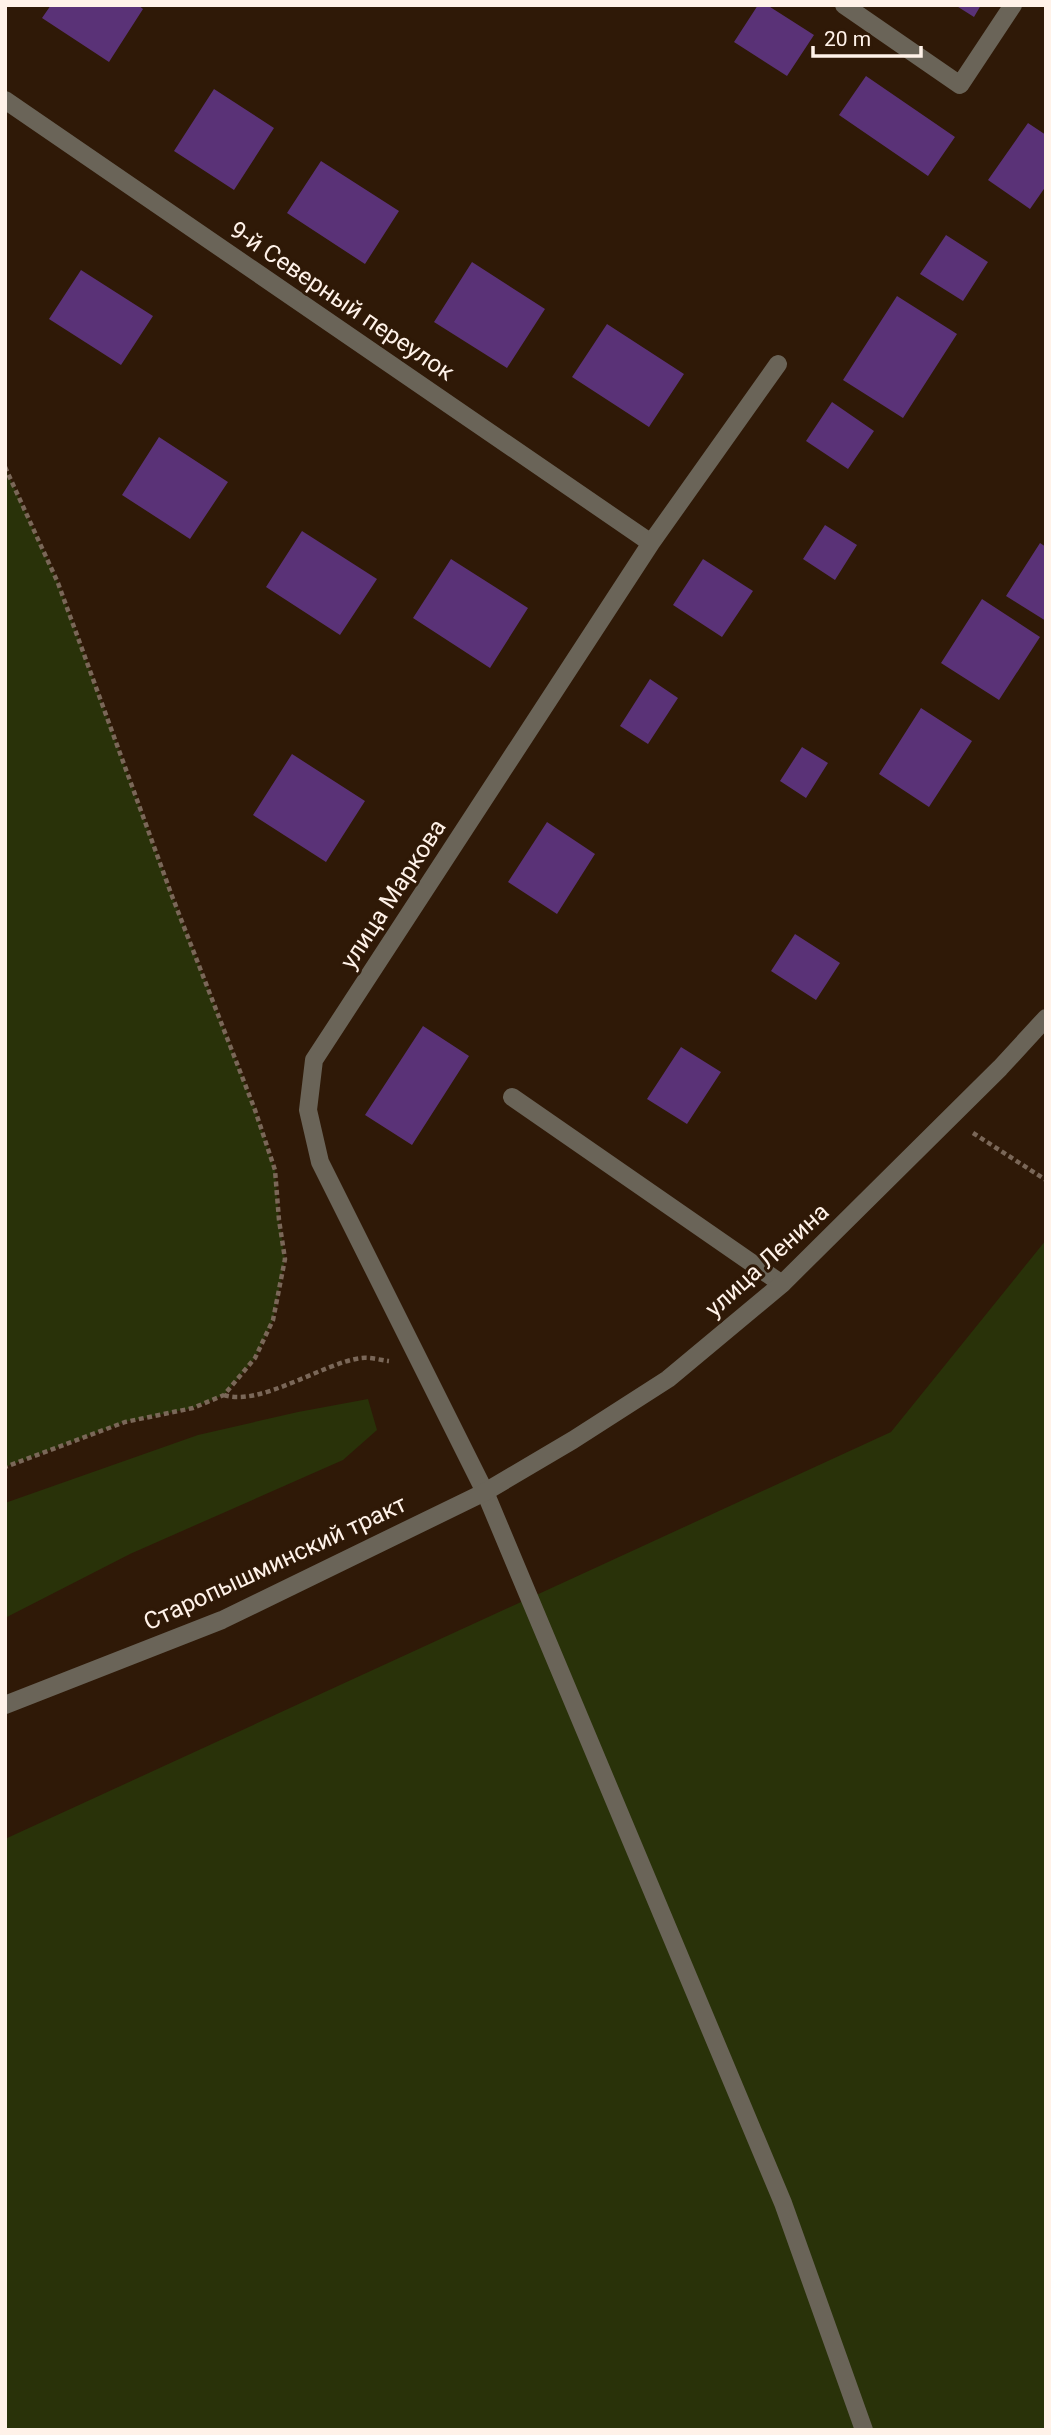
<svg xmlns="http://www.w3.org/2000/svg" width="1051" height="2435" font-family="Roboto,sans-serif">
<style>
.green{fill:#293209}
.building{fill:#5a3277}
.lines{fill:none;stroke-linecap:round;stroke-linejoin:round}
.path{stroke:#7a6758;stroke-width:4.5;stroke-dasharray:5 3.5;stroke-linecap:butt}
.service{stroke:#6a6458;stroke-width:18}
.minor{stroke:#6a6458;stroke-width:18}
.tertiary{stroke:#6a6458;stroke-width:18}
.labels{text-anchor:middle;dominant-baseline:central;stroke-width:6;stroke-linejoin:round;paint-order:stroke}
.street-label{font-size:24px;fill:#fff2e9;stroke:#2f1907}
</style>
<rect width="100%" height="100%" fill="#2f1907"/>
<!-- green -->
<path class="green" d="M5 468 58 583 172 896 255 1110 275 1170 279 1220 285 1259 273 1320 255 1358 224 1395 193 1408 125 1422 5 1467Z
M1046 1240V2430H5V1839L891 1432Z
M368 1399 377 1430 343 1460 130 1554 5 1618V1503L198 1435 298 1412Z"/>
<!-- building -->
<path class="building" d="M51 5H138L143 9 109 62 42 18Z
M758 5H767L814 35 787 76 734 42Z
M955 5H981L974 17Z
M866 76 955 137 928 176 839 115Z
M214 89 274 128 234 190 174 151Z
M1028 123 1046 135V186L1030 209 988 180Z
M321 161 399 211 365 264 287 213Z
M946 235 988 262 963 301 920 274Z
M472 262 545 309 507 368 434 322Z
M81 270 153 316 121 365 49 319Z
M897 296 957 334 903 418 843 380Z
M607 324 684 374 649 427 572 377Z
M832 402 874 431 848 469 806 441Z
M159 437 228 482 190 539 122 495Z
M825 525 857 545 835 580 803 559Z
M302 531 377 579 340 635 266 587Z
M1040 543 1046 547V621L1006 596Z
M451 559 528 608 490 668 413 618Z
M703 559 753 591 722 637 673 605Z
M982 599 1040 637 999 700 941 663Z
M650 679 678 698 648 744 620 726Z
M921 708 972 741 929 807 879 774Z
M802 747 828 763 806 798 780 781Z
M292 754 365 801 326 862 253 815Z
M547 822 595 854 557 914 508 882Z
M795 934 840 963 816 1000 771 971Z
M423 1026 469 1056 412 1145 365 1115Z
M681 1047 721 1072 687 1124 647 1099Z"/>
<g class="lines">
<!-- path -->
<path class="path" d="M5 467 58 583 172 896 255 1110 275 1170 279 1220 285 1259 273 1320 255 1358 224 1395 193 1408 125 1422 5 1467
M973 1133 1046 1180
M224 1395C260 1407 323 1363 361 1358 370 1357 380 1360 389 1361"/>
<!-- service -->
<path class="service" d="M485 1492 783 2203 864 2430"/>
<!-- minor -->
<path class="minor" d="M844 5 960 85 1013 5
M5 100 651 543
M512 1097 782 1284
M485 1492 320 1162 308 1110 314 1060 651 543 778 364"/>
<!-- tertiary -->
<path class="tertiary" d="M5 1705 222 1620 485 1492 573 1440 668 1379 782 1284 1000 1068 1046 1018"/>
</g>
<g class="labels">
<!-- street labels -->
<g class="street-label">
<text transform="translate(342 301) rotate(34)">9-й Северный переулок</text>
<text transform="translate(393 894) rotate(-57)">улица Маркова</text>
<text transform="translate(767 1260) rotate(-42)">улица Ленина</text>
<text transform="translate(275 1563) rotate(-25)">Старопышминский тракт</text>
</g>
</g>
<!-- border -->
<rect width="1051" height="2435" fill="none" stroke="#fff2e9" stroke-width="14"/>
<!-- scale -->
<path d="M813 46v10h108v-10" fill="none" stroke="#fff2e9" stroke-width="3.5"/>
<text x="824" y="46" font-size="21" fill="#fff2e9" stroke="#2f1907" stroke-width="5" paint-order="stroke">20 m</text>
</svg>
